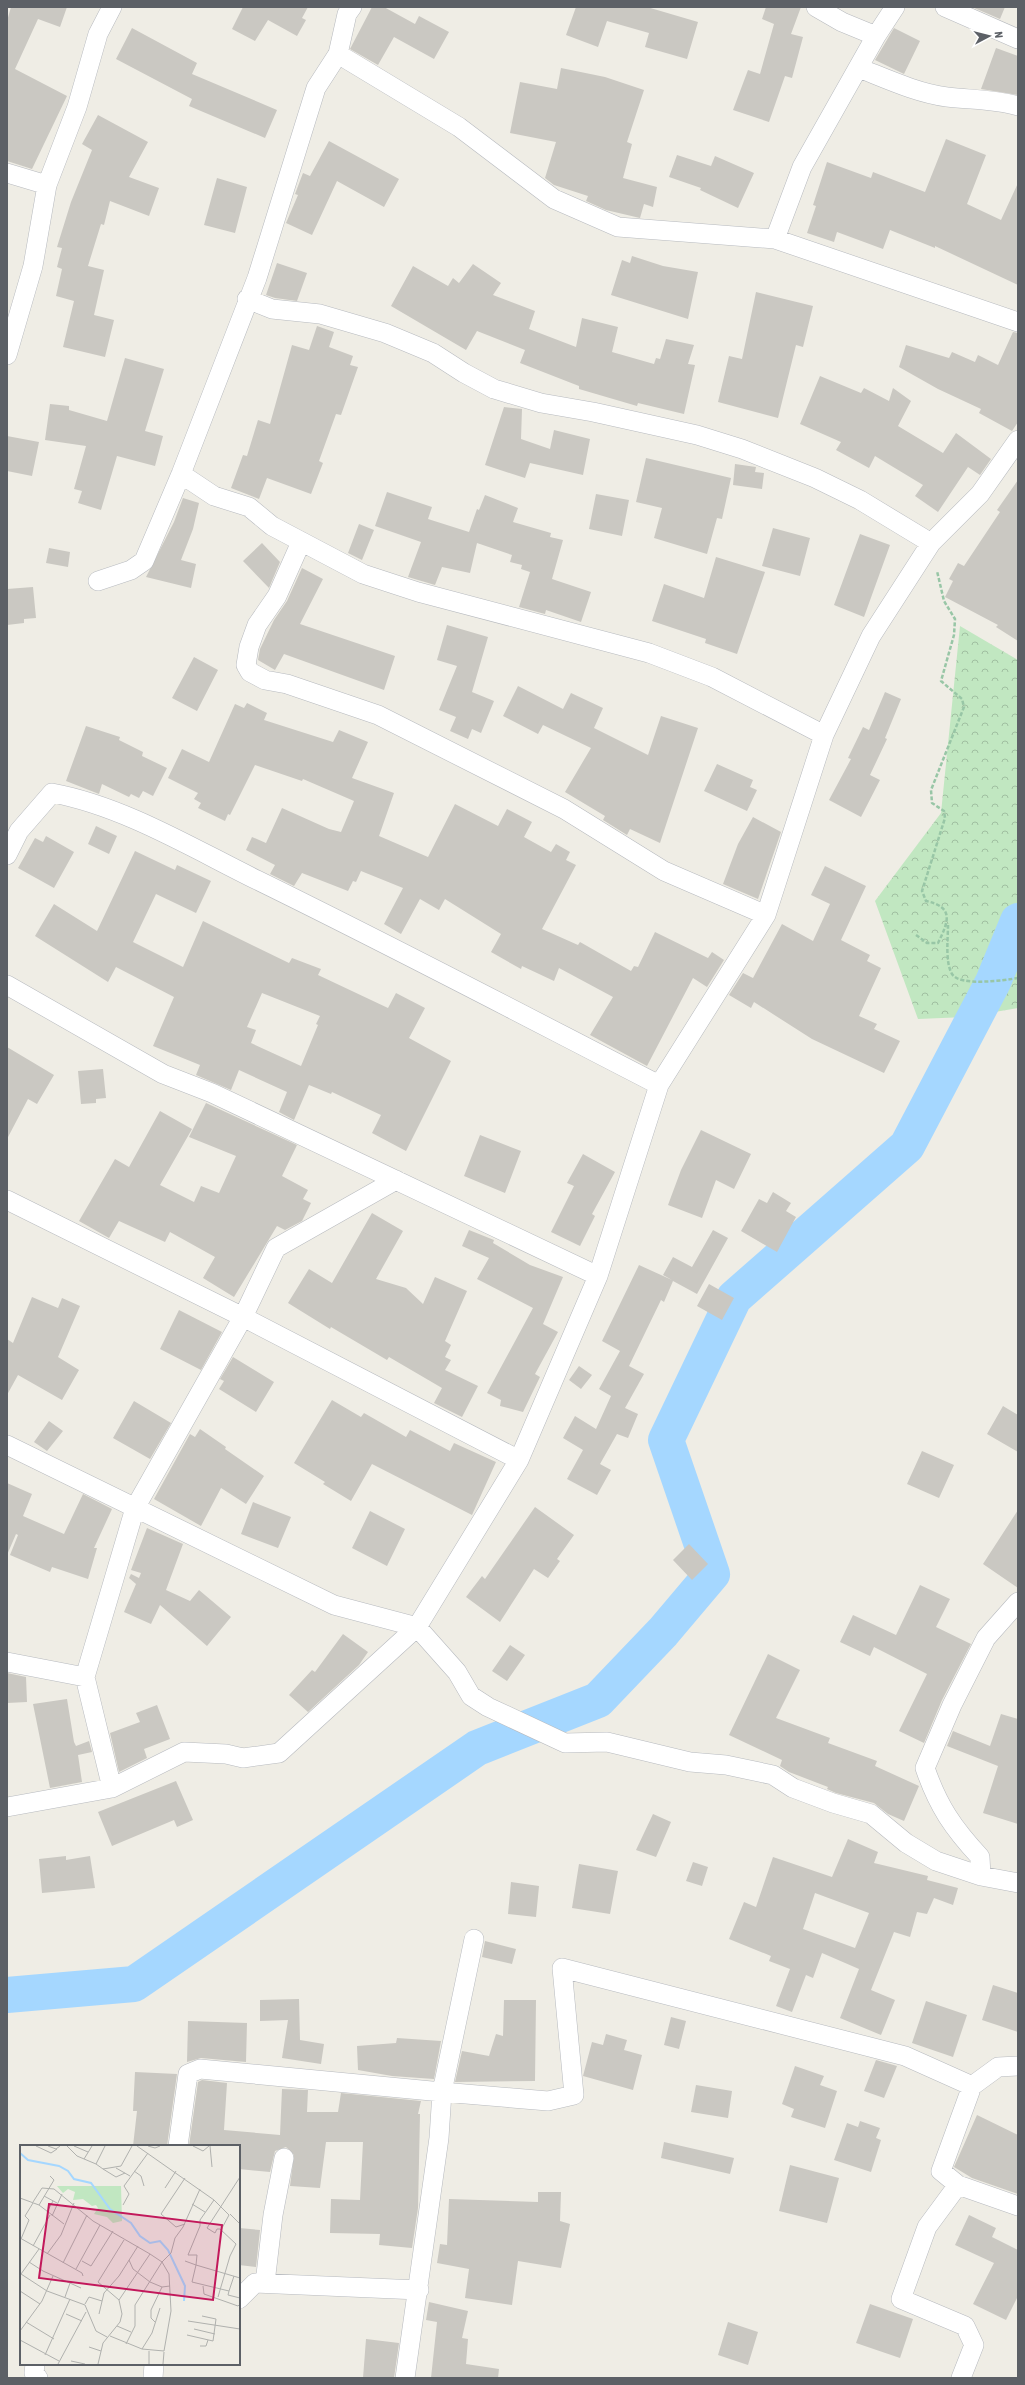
<svg xmlns="http://www.w3.org/2000/svg" width="1025" height="2385" font-family="'Asap Condensed',sans-serif">
<style>
.forest{fill:url(#forest-crowns)}
.lines{fill:none;stroke-linecap:round;stroke-linejoin:round}
.river{stroke:#a5d7ff;stroke-width:36}
.building{fill:#cac8c2;fill-rule:evenodd}
.minor-casing{stroke:#b7babf;stroke-width:20}
.path{stroke:#98c6a6;stroke-width:2.5;stroke-dasharray:4 2;stroke-linecap:butt}
.minor{stroke:#fff;stroke-width:19}
.inset-river{fill:none;stroke:#a5d7ff;stroke-width:2}
.inset-road{fill:none;stroke:#b0b1ae;stroke-width:1}
.view{fill:#c2185b;fill-opacity:0.15;stroke:#c2185b;stroke-width:2}
.inset-edge{fill:none;stroke:#5c6066;stroke-width:2}
</style>
<defs>
<pattern id="forest-crowns" width="20" height="18" patternUnits="userSpaceOnUse"><rect width="20" height="18" fill="#c1e7c1"/><path d="M2 6a3 3 0 1 1 6 0M12 15a3 3 0 1 1 6 0" fill="none" stroke="#a0bfa1"/></pattern>
</defs>
<rect width="100%" height="100%" fill="#efede5"/>
<!-- forest -->
<path class="forest" d="M960 626 1018 660V1008L966 1017 918 1019 875 901 941 813Z"/>
<g class="lines">
<!-- river -->
<path class="river" d="M7 1995 134 1984 477 1748 598 1700 663 1632 712 1574 666 1440 734 1298 907 1146 993 982 1018 921"/>
</g>
<!-- building -->
<path class="building" d="M11 7H67L60 27 38 19 15 69 67 96 32 169 7 161V21Z
M243 7H308L302 18 306 20 297 36 268 20 255 41 232 29Z
M372 7H384L415 24 419 16 449 32 434 59 394 37 378 65 350 49Z
M576 7H647L698 22 687 59 645 47 649 33 607 21 598 47 566 35Z
M766 7H801L791 34 803 37 792 78 785 76 769 122 733 110 748 70 760 74 774 24 762 19Z
M972 7H1005L1000 19Z
M132 28 197 63 192 74 277 110 265 138 189 106 192 99 116 59Z
M894 28 920 41 904 74 875 60Z
M996 48 1018 56V95L981 89Z
M561 68 605 77 644 90 627 142 632 144 623 178 657 187 653 207 644 204 640 218 606 210 586 201 588 196 554 185 545 178 556 142 510 133 520 82 557 89Z
M98 115 148 142 129 177 159 188 149 216 110 201 104 225 101 224 88 266 104 270 94 315 114 320 105 357 63 347 74 301 56 296 62 269 57 267 62 248 57 247 71 202 92 150 82 144Z
M946 139 986 155 967 204 1001 220 1018 183V285L935 246V248L890 230 883 249 837 232 834 242 807 233 816 206 813 205 827 162 871 178 873 172 925 192Z
M329 141 399 179 384 207 337 181 312 235 286 223 298 195 295 194 303 173 310 176Z
M677 155 711 166 715 156 754 173 738 208 700 190 701 188 669 177Z
M217 178 247 187 235 233 204 225Z
M632 256 663 266 698 272 688 319 611 295 622 260 630 263Z
M277 263 307 273 297 301 275 298 266 295Z
M473 264 501 283 493 295 535 311 529 329 576 347 582 318 618 327 612 352 654 364 656 358 660 359 666 339 694 345 688 364 695 365 684 414 638 403 637 406 579 389V386L520 363 525 350 477 331 466 350 391 306 413 266 448 286 453 278 459 283Z
M756 292 813 306 803 347 796 345 778 418 718 402 729 356 742 359Z
M317 326 334 332 329 347 353 356 350 365 358 367 341 415 336 414 319 461 323 463 311 494 267 478 259 499 231 488 243 455 247 456 258 420 270 424 292 345 309 350Z
M1013 332 1018 333V422L1012 431 979 413 981 409 938 389 899 367 906 345 949 358 952 352 975 362 978 355 998 365Z
M125 358 164 369 145 431 163 436 155 466 117 456 101 510 78 503 82 491 74 489 86 446 45 440 50 404 69 406V410L107 421Z
M820 376 861 393 864 388 889 401 893 388 911 401 898 426 943 453 956 433 991 459 980 475 968 467 938 512 915 496 923 485 875 456 869 468 836 450 841 442 800 424Z
M504 407 522 409 521 439 550 449 554 430 590 439 583 475 530 463 525 478 485 465Z
M7 436 39 442 32 476 7 471Z
M646 458 731 478 722 519 717 518 707 554 654 538 662 508 636 502Z
M735 464 756 467 755 472 764 473 762 489 733 485Z
M1018 480V641L996 627 998 625 945 597 953 581 949 579 958 563 964 566 1000 512 997 510Z
M387 492 432 507 428 519 469 532 477 509 479 510 485 495 518 508 513 522 551 533 550 537 563 540 552 579 591 592 581 622 546 610 545 614 519 607 530 572 521 569 522 565 510 562 512 555 477 543 470 573 442 567 435 585 408 577 421 542 375 526Z
M596 494 629 500 622 536 589 529Z
M183 498 199 503 193 529 181 560 196 564 191 588 146 577 174 522Z
M359 524 374 530 362 560 348 553Z
M773 528 810 538 800 576 762 566Z
M860 534 890 545 864 617 834 605Z
M262 543 280 562 269 588 243 561Z
M49 548 70 552 68 567 46 563Z
M716 557 765 572 737 654 705 643 706 639 652 621 664 584 704 598Z
M302 568 323 579 300 624 395 656 384 690 284 654 275 670 258 660 260 649 274 620 287 601Z
M33 587 36 618 24 619V623L7 625V589Z
M447 625 488 637 472 692 494 701 481 733 472 729 468 739 450 731 456 717 439 710 457 666 437 660Z
M194 657 218 670 197 711 172 698Z
M518 686 563 709 571 693 603 708 594 728 648 755 661 716 698 728 660 843 630 829 627 835 603 820 605 816 565 792 591 748 543 725 538 734 503 716Z
M885 692 901 699 885 738 887 739 870 775 880 780 861 817 829 800 851 759 848 758 863 727 869 730Z
M247 703 267 713 264 720 333 742 339 730 368 742 352 778 394 793 379 836 428 857 455 804 498 826 507 809 532 822 524 837 551 852 556 844 570 852 566 860 576 865 542 929 578 945 580 942 631 971 634 966 638 967 655 932 708 958 712 952 724 960 707 987 693 978 647 1066 590 1035 613 997 559 968 554 981 522 966 521 969 491 952 501 934 445 899 439 910 420 899 401 934 384 924 403 888 361 871 356 882 353 881 348 891 302 873 294 886 270 874 275 865 246 850 252 837 266 843 282 808 329 829 341 832 354 801 303 779 302 781 255 765 230 815 228 814 225 821 198 808 201 803 194 799 198 793 168 778 182 749 209 762 235 704 244 708Z
M86 726 120 737 119 740 143 752 142 756 167 768 153 796 143 791 139 798 131 794 129 797 102 784 99 794 66 781Z
M717 764 753 780 750 787 757 790 747 811 704 791Z
M753 817 781 832 758 899 723 884 738 844Z
M96 826 117 836 109 854 88 844Z
M46 836 74 852 54 888 18 868 35 838 43 842Z
M135 851 175 870 177 865 211 881 196 913 156 894 133 942 183 967 203 921 289 963 292 958 321 969 318 975 388 1008 396 993 425 1008 409 1038 451 1061 406 1151 372 1133 381 1115 332 1092 331 1094 309 1085 294 1120 279 1112 287 1092 239 1070 231 1090 196 1075 200 1065 153 1046 174 997 116 967 108 982 35 936 54 904 97 931ZM262 993 320 1016 316 1024 318 1025 301 1066 251 1043 256 1030 247 1027Z
M825 866 866 886 841 940 870 955 867 961 881 968 859 1016 877 1024 874 1029 900 1041 884 1073 812 1039 754 1002 751 1008 729 995 743 973 753 978 782 924 813 941 830 904 811 895Z
M7 1047 54 1075 37 1104 28 1099 7 1139Z
M103 1069 106 1098 96 1099V1103L81 1104 78 1071Z
M206 1103 297 1145 282 1176 308 1190 303 1199 311 1203 302 1221 285 1230 277 1226 234 1297 203 1278 215 1257 170 1232 165 1242 119 1221 109 1238 79 1221 115 1159 129 1167 160 1111 192 1129 160 1185 194 1202 201 1186 219 1193 236 1156 189 1137Z
M701 1130 751 1154 734 1189 716 1180 702 1218 668 1205 681 1170Z
M480 1135 521 1151 505 1193 464 1176Z
M583 1154 615 1172 592 1214 595 1216 580 1246 551 1232 574 1186 567 1183Z
M773 1192 791 1203 786 1211 796 1217 777 1252 741 1231 759 1199 767 1203Z
M372 1213 403 1231 376 1279 406 1288 423 1304 435 1277 467 1291 445 1341 451 1345 445 1357 451 1360 445 1370 478 1386 462 1417 434 1403 442 1388 389 1357 387 1360 331 1327 330 1329 288 1303 309 1269 332 1283Z
M469 1230 494 1240 493 1243 530 1265 563 1277 543 1324 558 1332 535 1374 540 1377 523 1412 500 1406 501 1400 487 1393 533 1308 477 1279 489 1258 462 1246Z
M713 1230 728 1238 697 1294 673 1281 664 1302 661 1300 629 1366 644 1374 625 1408 638 1414 628 1438 617 1434 600 1464 611 1470 597 1495 567 1479 583 1450 563 1438 575 1416 596 1429 611 1396 599 1389 620 1351 602 1341 639 1265 672 1280 663 1275 673 1257 692 1267Z
M709 1284 734 1298 722 1320 697 1306Z
M32 1297 58 1308 62 1298 80 1306 58 1357 79 1370 62 1400 18 1375 7 1395V1339L13 1343Z
M179 1310 222 1332 201 1370 160 1349Z
M233 1357 274 1382 256 1412 219 1389 224 1381 220 1379Z
M579 1366 592 1375 581 1389 569 1380Z
M332 1400 361 1417 364 1413 406 1437 410 1430 450 1451 454 1443 496 1462 472 1515 372 1464 351 1501 323 1484 325 1482 294 1463Z
M134 1401 171 1423 150 1459 113 1438Z
M1003 1406 1018 1415V1452L987 1434Z
M49 1421 63 1431 47 1451 34 1442Z
M200 1429 226 1447 225 1449 264 1476 246 1504 221 1488 201 1526 154 1499 190 1434 195 1437Z
M922 1451 954 1465 939 1498 907 1484Z
M7 1483 32 1494 23 1516 64 1534 83 1494 112 1509 94 1548H97L88 1579 52 1567 50 1572 10 1555 18 1535 16 1534 7 1555Z
M253 1502 291 1517 278 1548 241 1534Z
M535 1507 574 1535 557 1559 560 1561 548 1578 534 1569 500 1622 466 1597 482 1576 485 1579Z
M1018 1510V1588L983 1564Z
M370 1511 405 1529 387 1566 352 1548Z
M147 1528 183 1544 166 1590 190 1601 199 1590 231 1617 207 1646 160 1605 151 1624 124 1612 136 1584 129 1578 131 1574 139 1578 141 1573 131 1570Z
M689 1544 708 1564 692 1580 673 1560Z
M920 1585 950 1599 936 1627 971 1644 942 1700 924 1743 899 1731 927 1674 874 1647 870 1656 840 1642 853 1615 896 1635Z
M343 1634 368 1652 359 1665 308 1712 289 1695 312 1670 315 1672Z
M510 1645 525 1655 507 1681 492 1671Z
M768 1654 800 1670 776 1718 830 1738 828 1743 877 1761 875 1766 919 1786 904 1821 888 1814 874 1803 836 1793 827 1789 828 1787 789 1772 780 1766 782 1760 729 1735Z
M7 1673 26 1677 27 1702 7 1703Z
M67 1699 74 1742 76 1746 89 1741 92 1752 78 1755 82 1782 50 1788 33 1704Z
M157 1705 170 1739 144 1749 147 1758 119 1772 110 1733 140 1722 136 1713Z
M1001 1714 1018 1719V1824L983 1813 998 1766 947 1746 953 1731 990 1746Z
M176 1781 193 1820 177 1827 174 1820 112 1846 98 1812Z
M653 1814 671 1822 656 1857 636 1850Z
M848 1839 878 1852 874 1863 928 1876 927 1880 958 1888 953 1905 934 1898 927 1914 917 1912 910 1937 894 1932 871 1990 895 2000 881 2035 840 2018 859 1969 822 1953 813 1978 806 1975 792 2012 776 2006 790 1969 769 1961 771 1956 729 1939 744 1902 756 1907 773 1857 832 1877ZM815 1893 869 1913 855 1948 803 1929Z
M66 1856V1860L90 1856 95 1888 42 1893 39 1859Z
M693 1862 708 1867 702 1886 686 1881Z
M579 1864 618 1871 610 1914 572 1908Z
M511 1882 539 1886 536 1917 508 1914Z
M485 1941 516 1949 512 1964 482 1957Z
M993 1985 1018 1993V2032L982 2020Z
M299 1999 300 2040 324 2044 321 2064 282 2058 288 2020 260 2021V2000Z
M504 2000H536L535 2081 455 2082 462 2051 489 2056 496 2034 503 2036Z
M926 2001 967 2015 953 2057 912 2043Z
M671 2017 686 2021 679 2049 664 2045Z
M188 2021 247 2023 246 2062 201 2058 187 2062Z
M606 2034 627 2040 624 2050 642 2055 633 2090 583 2076 592 2042 603 2045Z
M397 2038 441 2041 434 2079 392 2076 358 2070 357 2046 396 2043Z
M876 2060 897 2066 884 2098 864 2091Z
M795 2066 824 2076 820 2085 837 2091 825 2128 791 2117 794 2109 782 2104Z
M135 2072 177 2074 167 2146H133L137 2111H133Z
M202 2080 227 2083 224 2130 280 2135 282 2089 308 2090 307 2112H338L341 2093 421 2101 418 2114H420L418 2208 412 2248 379 2245 380 2234 330 2233 331 2199 360 2200 363 2142H326L320 2188 290 2186 294 2155 286 2147 275 2151 270 2172 239 2169V2146H189L198 2082Z
M696 2085 732 2091 728 2118 691 2112Z
M977 2115 1018 2135V2194L972 2178 954 2167Z
M860 2121 880 2128 876 2138 881 2140 871 2172 834 2160 847 2123 858 2127Z
M664 2142 734 2158 730 2174 661 2158Z
M790 2165 839 2178 827 2223 779 2211Z
M538 2192H561L560 2221 570 2224 561 2268 518 2261 512 2305 465 2298 469 2269 437 2263 440 2244 447 2245 449 2199 538 2202Z
M969 2215 996 2228 992 2237 1018 2250V2296L1006 2320 973 2304 994 2263 955 2245Z
M239 2228 260 2230 256 2267 239 2265Z
M429 2302 468 2311 462 2338 468 2339 466 2364 499 2369 498 2378H431L437 2322 426 2320Z
M870 2304 913 2319 900 2358 856 2343Z
M728 2322 758 2332 748 2365 718 2355Z
M366 2339 399 2343 394 2378H363Z"/>
<g class="lines">
<!-- minor casing -->
<g class="minor-casing">
<path id="minor" d="M816 7 842 22 876 36
M945 7 1018 39
M338 54 459 127 554 199 618 227 775 239 1018 322
M859 68C887 79 917 93 947 97 971 100 995 99 1018 106
M7 173 47 185
M775 239 802 167 876 36 895 7
M247 299 272 309 320 314 385 333 433 353 464 373 494 389 541 403 593 412 697 435 742 449 815 478 860 500 931 543
M7 355 33 266 47 185 77 107 98 34 112 7
M181 474 214 496 249 507 272 526 363 574 418 592 649 653 712 677 824 735
M301 542 277 596 257 625 249 647 246 665 250 672 265 680 287 684 378 715 564 809 664 871 766 915
M98 581 131 570 144 561 181 474 257 278 316 88 338 54 347 14 352 7
M7 855 19 831 52 793C123 806 192 848 257 880 392 946 525 1016 659 1085
M7 985 163 1074 212 1093 598 1276
M7 1200 243 1317 519 1460
M7 1445 334 1605 417 1627 457 1672 471 1696 488 1707 565 1743 607 1742 690 1762 726 1765 773 1775 793 1788 833 1803 871 1814 906 1843 936 1861 981 1876 1018 1883
M7 1662 85 1677
M112 1788 85 1677 135 1508 243 1317 276 1248 396 1180
M7 1807 112 1788 184 1752 226 1754 243 1758 279 1753 417 1627 519 1460 598 1276 659 1085 766 915 824 735 871 636 931 543 980 494 1018 440
M981 1876 980 1857C953 1828 938 1806 925 1768L952 1705 986 1638 1018 1602
M474 1939 442 2092 548 2101 574 2095 562 1968 905 2056 972 2086 998 2067 1018 2066
M178 2146 188 2074 200 2069 442 2092 439 2138 405 2378
M958 2185 941 2171 972 2086
M265 2283 273 2215 284 2158
M239 2299 255 2283 419 2290
M35 2364 34 2373 38 2378
M153 2378 154 2364
M961 2378 974 2345 965 2326 901 2299 927 2227 958 2185 1018 2206"/>
</g>
<!-- path -->
<path class="path" d="M948 925C948 939 945 962 952 974 960 987 1005 980 1018 978
M916 935 927 943H938C949 921 954 907 926 901L922 891 945 818 944 811 932 803 931 790 964 707 962 699 941 681 954 635 955 619 944 601 937 571"/>
<!-- minor -->
<use href="#minor" class="minor"/>
</g>
<!-- overview -->
<g transform="translate(20 2145)">
<rect width="220" height="220" fill="#efede5"/>
<path d="M37 41H101L102 76 93 78 87 72 74 69 78 63 76 60 72 61 63 54 53 55 55 47 48 44 43 48Z" fill="#c1e7c1"/>
<path class="inset-river" d="M0 8 8 15 39 21 48 26 54 34 71 38 90 64 111 78 120 91 130 98 140 96 148 105 165 141 164 156"/>
<path class="inset-road" d="M16 1 31 8 37 4M28 1 36 4 40 1M47 1 57 11 76 19 85 1M54 1 68 7M117 1 194 55 180 75V81L168 110H177L176 120 165 116M128 1 135 3 140 1M173 1 183 6 189 1M190 1 192 22M64 14 72 1M76 19 83 24 101 21 112 1M96 23 110 31M83 24 96 32 105 28M114 26 121 31 124 41M145 43 156 26M24 51 37 58M0 53 19 60 44 79M194 55 209 70 201 85M13 57 22 43 34 44 73 76 130 109 142 117 149 129 151 166 144 206 122 204 90 191M172 59 185 67M19 60 34 35 30 31M103 60 109 49 104 41 128 8M27 67 33 56M210 69 220 79M32 71 42 49M165 79 156 82 141 69 165 33M0 93 62 128 63 131M1 94 9 75 5 71 13 58M13 101 30 70M27 109 41 90 54 58M109 115 113 124 130 137 142 142 150 141M62 116 71 121 93 86M9 117 23 126 61 143M43 118 67 70M56 124 80 80M1 129 27 146 65 160 76 186 87 192M1 129 19 104M214 131 209 146 172 137 176 120 220 133M183 141 184 149 218 161 220 159M0 146 20 159M209 146 208 150 220 153M45 152 50 138M198 152 210 111 216 99 200 84H197L195 88 187 83 220 32M99 155 130 109M65 159 69 152 82 156M46 169 62 176M79 169 84 148 99 131 118 101M168 176 220 184M6 177 34 194M135 177 131 173V165L142 142M97 181 111 187M174 184 195 189M0 186 22 156 33 131M167 190 193 196 196 174 182 171M0 195 39 216M106 199 115 181V160L142 117 151 108 155 93 163 82 180 44M180 201H186L188 195M69 202 81 206M122 204 132 188 140 163M25 210 50 154M51 216 65 219M38 219 66 167M78 219 83 198 100 177 102 169 99 155 78 137 104 95M129 219V206M143 219 144 207"/>
<path class="view" d="M29 59 202 80 193 155 19 133Z"/>
<rect width="220" height="220" class="inset-edge"/>
</g>
<!-- border -->
<rect width="1025" height="2385" fill="none" stroke="#5c6066" stroke-width="16"/>
<!-- north arrow -->
<g transform="translate(989 36) rotate(83)" stroke="#ffffff" stroke-width="3" paint-order="stroke">
<path d="M0-3L7 15L0 10L-7 15Z" fill="#5c6066"/>
<text y="-6" font-size="11" font-weight="bold" text-anchor="middle" fill="#5c6066">N</text>
</g>
</svg>
